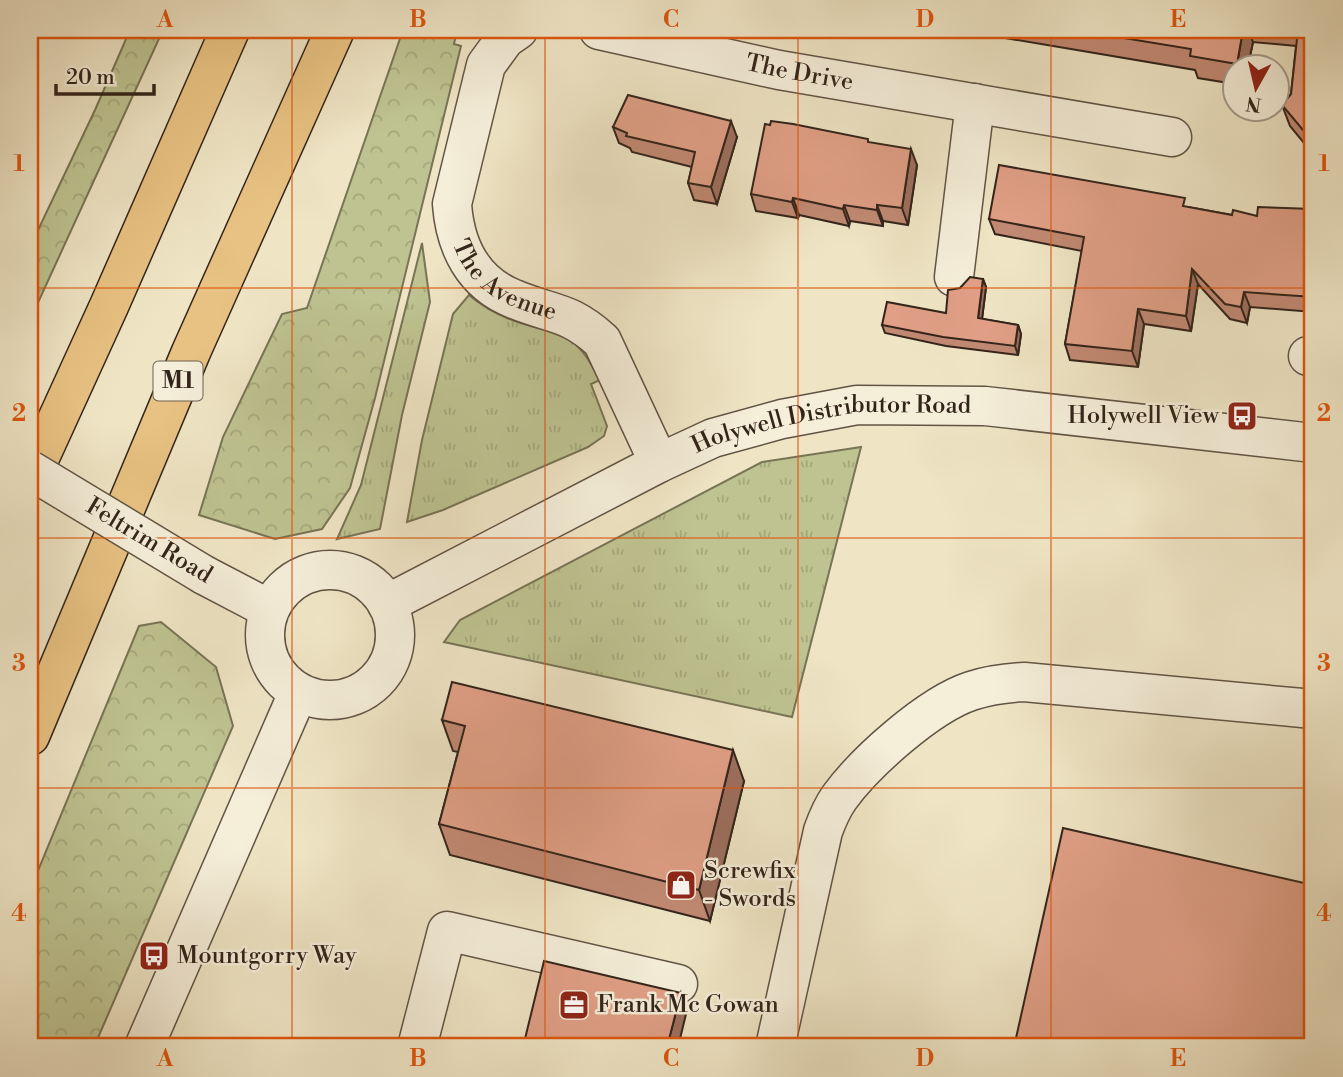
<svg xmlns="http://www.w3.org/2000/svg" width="1343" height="1077" font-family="'Libre Bodoni',serif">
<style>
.grass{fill:url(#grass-tufts);stroke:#787456;stroke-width:2}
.forest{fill:url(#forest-crowns);stroke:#787456;stroke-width:2}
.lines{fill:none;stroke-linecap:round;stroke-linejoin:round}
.minor-casing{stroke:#625445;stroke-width:41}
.highway-casing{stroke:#33241a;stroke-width:41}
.minor{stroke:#f5eed9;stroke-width:38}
.highway{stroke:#e8c282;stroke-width:38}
.minor-bridge-casing{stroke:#625445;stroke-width:41;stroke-linecap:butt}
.minor-bridge{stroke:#f5eed9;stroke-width:38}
.wall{fill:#c18973;stroke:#33241a;stroke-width:2}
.shaded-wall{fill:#9d6f5e;stroke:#33241a;stroke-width:2}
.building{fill:#e09f86;stroke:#33241a;stroke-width:2}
.grid{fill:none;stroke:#df560d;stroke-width:2;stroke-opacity:0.55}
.labels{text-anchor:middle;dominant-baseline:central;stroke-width:5;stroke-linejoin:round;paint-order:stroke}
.shield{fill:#f5eed9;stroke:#6d6153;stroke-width:2}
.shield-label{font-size:23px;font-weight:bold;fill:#33241a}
.street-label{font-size:24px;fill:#33241a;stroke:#f5eed9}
.poi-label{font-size:24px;fill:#33241a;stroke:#f5eed9;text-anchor:start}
.neatline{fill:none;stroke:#df560d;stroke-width:2.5}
.grid-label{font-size:23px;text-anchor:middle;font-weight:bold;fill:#df560d}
</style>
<defs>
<pattern id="grass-tufts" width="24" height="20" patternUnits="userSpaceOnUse" patternTransform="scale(1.75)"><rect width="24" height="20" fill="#bec391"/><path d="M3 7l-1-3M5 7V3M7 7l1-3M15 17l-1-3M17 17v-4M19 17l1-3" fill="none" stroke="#a4a77c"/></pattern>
<pattern id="forest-crowns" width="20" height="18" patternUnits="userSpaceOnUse" patternTransform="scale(1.75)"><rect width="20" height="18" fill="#bec391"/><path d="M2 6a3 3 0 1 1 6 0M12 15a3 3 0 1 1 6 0" fill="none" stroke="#a4a77c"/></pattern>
</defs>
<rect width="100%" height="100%" fill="#efe5c5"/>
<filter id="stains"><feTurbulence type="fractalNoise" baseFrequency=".00286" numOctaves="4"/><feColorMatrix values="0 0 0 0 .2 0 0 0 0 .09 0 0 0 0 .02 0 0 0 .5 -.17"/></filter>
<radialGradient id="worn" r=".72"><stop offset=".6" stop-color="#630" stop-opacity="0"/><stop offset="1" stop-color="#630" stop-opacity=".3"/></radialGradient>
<!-- grass -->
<path class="grass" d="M422 243 430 302 402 415 380 529 337 539 361 485Z
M469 295C488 311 507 320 531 326 545 330 559 332 571 341 585 351 592 366 600 380L591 384 607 426 604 436 588 447 443 510 407 522 422 440 453 314Z
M861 447 792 717 444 642 460 620 762 462Z"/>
<!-- forest -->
<path class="forest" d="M130 30H163L30 320V247L95 110Z
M403 30H457L454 44 461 46 375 398 350 488 322 529 275 539 199 515 223 437 282 314 307 308Z
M161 622 216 667 233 726 94 1047H30V890L139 626Z"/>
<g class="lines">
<!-- minor casing -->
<g class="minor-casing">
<g id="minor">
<path id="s1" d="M518 30 505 39 486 65 452 204C455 246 473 283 514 299 552 315 568 310 602 341L659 463"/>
<path id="s2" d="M599 30 779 70 1172 137"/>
<path d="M954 277 975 103"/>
<path d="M1308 356H1313"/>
<circle cx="330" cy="635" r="65"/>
<path d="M204 575 269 609"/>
<path id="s3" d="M387 604 659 463 713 438 782 419 857 405 985 406 1313 443"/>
<path d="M144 1047 298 693"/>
<path d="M417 1047 447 931 678 984"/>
<path d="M775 1047 823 831C827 820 832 808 839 798 865 762 929 705 971 691 989 685 1005 683 1024 682L1313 709"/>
</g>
</g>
<!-- highway casing -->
<g class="highway-casing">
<path id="highway" d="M30 479 109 306 230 30
M30 736 191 352 335 30"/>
</g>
<!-- minor -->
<use href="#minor" class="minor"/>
<!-- highway -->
<use href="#highway" class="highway"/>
<!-- minor-bridge casing -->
<g class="minor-bridge-casing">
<path id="minor-bridge" d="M30 470 204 575"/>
</g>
<!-- minor-bridge -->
<use href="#minor-bridge" class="minor-bridge"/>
</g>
<!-- wall -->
<path class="wall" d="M958 30H1313V154L1290 126 1282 105 1291 94 1296 46 1253 42 1248 66H1235V84L1198 78 1195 70Z
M613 127 737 137 717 204 694 200 688 183 692 167 632 152 630 148 619 143Z
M870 143 917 165 908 225 883 221V226L850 221 849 226 799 215 798 218 756 211 751 194Z
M1188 207 1232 215 1257 216 1313 209V312L1250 307 1247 323 1230 319 1198 284 1191 331 1144 324 1138 367 1070 360 1065 344 1082 251 995 234 989 219Z
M983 279 986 287 982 319 1018 325 1021 334 1018 355 946 346 885 333 882 325 946 313 960 288Z
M442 720 744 781 710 921 450 855 439 824 458 752 453 751Z"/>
<!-- shaded-wall -->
<path class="shaded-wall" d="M30 30H38L30 50Z
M1243 30H1248L1253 42 1248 66H1238L1237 64Z
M731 121 737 137 717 204 711 187Z
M911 149 917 165 908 225 902 208Z
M793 198 799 215 798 218 792 202Z
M844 205 850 221 849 226 843 209Z
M877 205 883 221V226L877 210Z
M1192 269 1198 284 1191 331 1186 316Z
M983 279 986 287 981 327 978 318Z
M1244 292 1250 307 1247 323 1241 307Z
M1138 309 1144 324 1138 367 1132 351Z
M1018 325 1021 334 1018 355 1015 346Z
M733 750 744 781 710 921 699 890Z
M681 993 687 1010 678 1047H667Z"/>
<!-- building -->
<path class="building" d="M1075 30H1243L1237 64 1190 56 1191 49Z
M1298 30H1313V142L1282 105 1291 94Z
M628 95 731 121 711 187 688 183 695 152 626 136 627 133 613 127Z
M771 121 793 124 868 139V142L911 149 902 208 877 205V210L844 205 843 209 793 198 792 202 751 194 765 124 770 125Z
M999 165 1185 198 1183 206 1232 215 1233 210 1257 216 1258 207 1313 209V297L1244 292 1241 307 1225 304 1192 269 1186 316 1138 309 1132 351 1065 344 1084 237 989 219Z
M970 277 983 279 978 318 1018 325 1015 346 943 337 882 325 887 302 946 313 948 290 960 288Z
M452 682 733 750 699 890 439 824 465 726 442 720Z
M1063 828 1313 885V1047H1014Z
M544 961 681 993 667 1047H523Z"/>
<!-- grid -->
<path class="grid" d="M292 30V1047M545 30V1047M798 30V1047M1051 30V1047M30 288H1313M30 538H1313M30 788H1313"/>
<!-- icons -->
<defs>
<g id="bus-square" transform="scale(1.575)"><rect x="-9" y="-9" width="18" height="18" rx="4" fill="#8f2418" stroke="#f5eed9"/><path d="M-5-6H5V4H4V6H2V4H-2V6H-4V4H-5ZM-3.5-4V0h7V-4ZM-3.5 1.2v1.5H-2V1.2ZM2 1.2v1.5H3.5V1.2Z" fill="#fff"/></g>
<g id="shop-square" transform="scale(1.575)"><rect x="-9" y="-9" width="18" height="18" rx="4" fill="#8f2418" stroke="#f5eed9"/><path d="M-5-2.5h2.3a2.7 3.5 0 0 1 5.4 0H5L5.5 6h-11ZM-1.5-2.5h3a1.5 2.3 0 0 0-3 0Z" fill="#fff"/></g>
<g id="office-square" transform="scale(1.575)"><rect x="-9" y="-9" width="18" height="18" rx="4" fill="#8f2418" stroke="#f5eed9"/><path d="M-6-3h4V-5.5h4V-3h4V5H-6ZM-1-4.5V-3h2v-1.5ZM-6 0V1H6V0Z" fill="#fff"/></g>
</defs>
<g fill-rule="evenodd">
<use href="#bus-square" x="1242" y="416"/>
<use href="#shop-square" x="681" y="885"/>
<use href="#bus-square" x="154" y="956"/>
<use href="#office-square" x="574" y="1005"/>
</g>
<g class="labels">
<!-- shield labels -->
<rect class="shield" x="153.5" y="361.5" width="49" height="39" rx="5"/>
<g class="shield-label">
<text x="178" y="381">M1</text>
</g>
<!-- street labels -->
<g class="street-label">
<text stroke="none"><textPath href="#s2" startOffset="205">The Drive</textPath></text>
<text stroke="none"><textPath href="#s1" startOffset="292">The Avenue</textPath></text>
<text stroke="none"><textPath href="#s3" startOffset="486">Holywell Distributor Road</textPath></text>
<text transform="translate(149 541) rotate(31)">Feltrim Road</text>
</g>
<!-- poi labels -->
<g class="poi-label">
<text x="1219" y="416" text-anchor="end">Holywell View</text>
<text x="704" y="871">Screwfix<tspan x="704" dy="28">- Swords</tspan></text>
<text x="177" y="956">Mountgorry Way</text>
<text x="597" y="1005">Frank Mc Gowan</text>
</g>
</g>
<!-- margin -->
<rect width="1343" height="1077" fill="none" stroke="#efe5c5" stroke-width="77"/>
<!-- north arrow -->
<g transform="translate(1256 88) rotate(188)"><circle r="33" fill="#f5eed9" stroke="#a79d8d" stroke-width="2"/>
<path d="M0-5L12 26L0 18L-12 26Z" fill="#8f2418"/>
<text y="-10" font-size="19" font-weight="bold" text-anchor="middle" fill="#33241a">N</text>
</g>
<!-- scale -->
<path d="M56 84v10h98v-10" fill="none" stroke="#33241a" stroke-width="3.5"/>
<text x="66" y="84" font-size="21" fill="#33241a" stroke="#f5eed9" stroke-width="5" paint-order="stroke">20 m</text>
<rect x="38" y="38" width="1266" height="1000" class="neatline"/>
<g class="grid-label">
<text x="165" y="27">A</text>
<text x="418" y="27">B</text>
<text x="671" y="27">C</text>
<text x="925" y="27">D</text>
<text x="1178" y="27">E</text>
<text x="19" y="171">1</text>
<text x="1324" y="171">1</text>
<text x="19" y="421">2</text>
<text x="1324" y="421">2</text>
<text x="19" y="671">3</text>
<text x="1324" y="671">3</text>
<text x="19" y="921">4</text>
<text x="1324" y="921">4</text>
<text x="165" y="1066">A</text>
<text x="418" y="1066">B</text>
<text x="671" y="1066">C</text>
<text x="925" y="1066">D</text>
<text x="1178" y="1066">E</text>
</g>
<rect width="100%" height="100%" filter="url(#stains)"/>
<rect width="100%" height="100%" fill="url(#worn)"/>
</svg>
